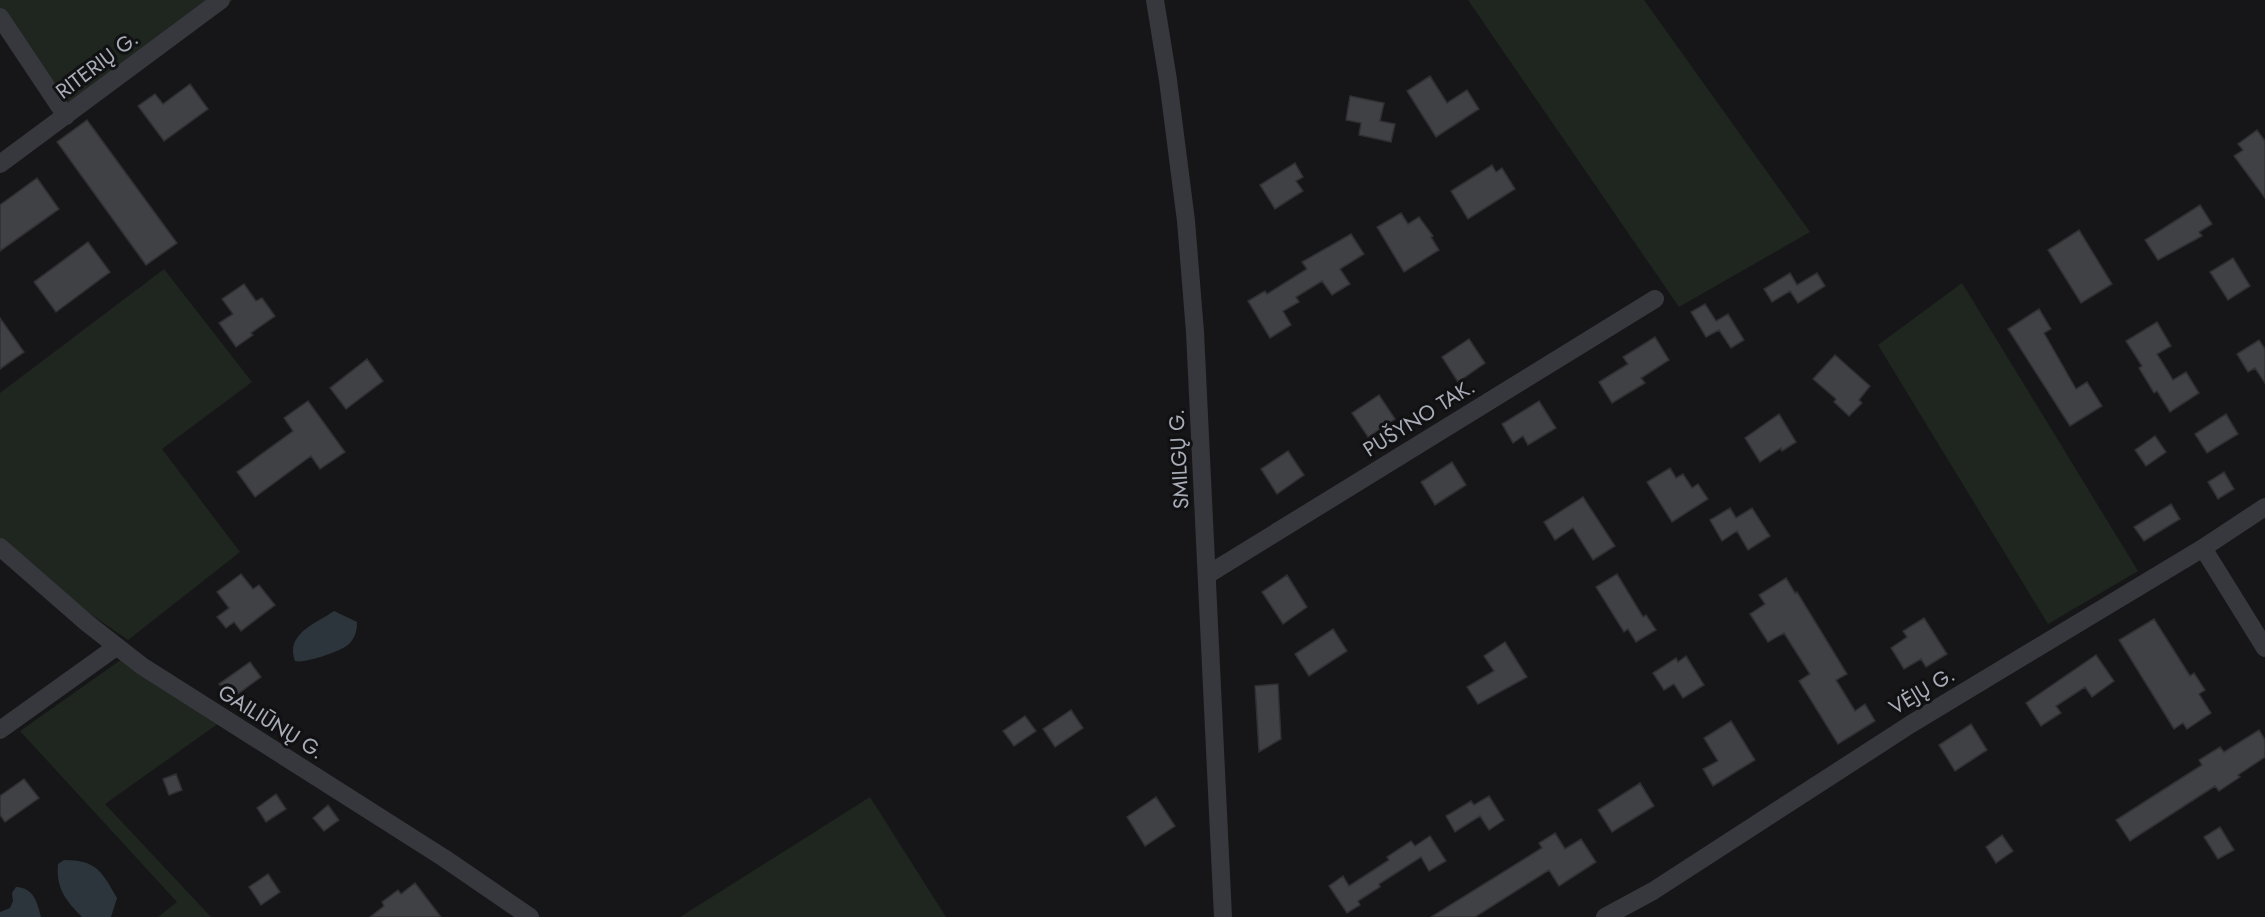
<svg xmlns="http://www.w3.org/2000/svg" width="2265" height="917" font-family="Jost,sans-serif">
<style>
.green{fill:#1e261f}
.water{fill:#2c353c}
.building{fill:#404145;stroke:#303034;stroke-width:1.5}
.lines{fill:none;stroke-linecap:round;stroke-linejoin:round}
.minor{stroke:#37383d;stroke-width:18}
.labels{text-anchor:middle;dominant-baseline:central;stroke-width:6;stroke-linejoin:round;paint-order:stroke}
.street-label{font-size:21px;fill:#a8adb8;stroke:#111113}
</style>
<rect width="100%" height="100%" fill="#161618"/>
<!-- green -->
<path class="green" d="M0 0H233L198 26 73 101 64 102 0 8Z
M1468 0H1644L1810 232 1679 307Z
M164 269 252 382 162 449 240 552 128 640 54 589 0 539V393Z
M1962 283 2138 571 2048 624 1878 345Z
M122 659 219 723 105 804 211 917H158L177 902 20 731Z
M870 797 946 917H680Z"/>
<!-- water -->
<path class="water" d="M334 611 357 622C357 631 355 638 349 644 342 651 304 664 295 661 285 634 315 624 334 611Z
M64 860C97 860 102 872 117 898L111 917H82C65 900 56 888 58 864Z
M16 887C34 888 37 902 41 917H0V912L10 908 13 901 12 893Z"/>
<!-- building -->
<path class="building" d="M1430 76 1447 103 1467 90 1479 109 1436 137 1407 91Z
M190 84 208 109 164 141 138 106 155 94 163 104Z
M1350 96 1384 103 1380 121 1395 124 1391 142 1359 135 1361 123 1346 120Z
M87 120 177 243 146 265 57 142Z
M2257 130 2265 141V198L2234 156 2243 150 2238 144Z
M1295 163 1303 177 1296 181 1303 191 1275 209 1260 185Z
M1492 165 1496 172 1502 168 1515 189 1468 219 1451 191Z
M37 178 59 209 0 251V205Z
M2200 205 2212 224 2199 232 2202 236 2158 260 2145 240Z
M1401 213 1408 224 1419 217 1433 236 1431 237 1439 250 1404 272 1377 227Z
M2079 230 2112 284 2081 303 2048 250Z
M1351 234 1364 254 1340 269 1350 284 1332 295 1322 281 1296 297 1299 302 1283 311 1291 325 1270 338 1248 301 1265 291 1267 294 1307 269 1302 262Z
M88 242 110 272 56 312 34 282Z
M2233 258 2250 286 2228 300 2210 272Z
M1790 273 1797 285 1817 273 1825 286 1798 303 1790 291 1772 302 1764 289Z
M244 284 256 301 262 298 275 316 251 333 253 335 236 347 219 323 233 314 222 299Z
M1705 304 1716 321 1728 314 1744 340 1731 348 1719 330 1706 337 1691 312Z
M2039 309 2051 329 2044 333 2076 389 2087 382 2102 406 2070 426 2008 329Z
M0 318 24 352 0 369Z
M2157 322 2171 346 2157 354 2173 380 2186 372 2199 393 2170 412 2157 391 2154 393 2139 368 2142 366 2126 341Z
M1655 337 1669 360 1641 378 1645 383 1612 403 1599 382 1628 364 1623 357Z
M1469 339 1485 363 1458 382 1442 357Z
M2259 340 2265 349V383L2255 368 2248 372 2237 354Z
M1835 355 1870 386 1859 400 1862 403 1849 416 1834 402 1836 399 1813 379Z
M367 359 383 381 346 409 330 388Z
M1379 395 1395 419 1368 437 1352 413Z
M308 401 345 452 320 469 311 456 255 497 237 472 293 431 284 418Z
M1539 401 1556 428 1528 445 1523 436 1513 443 1502 424Z
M1779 414 1796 442 1782 451 1781 448 1760 462 1745 438Z
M2226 414 2238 434 2207 453 2195 434Z
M2155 436 2166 452 2146 466 2135 450Z
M1288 451 1304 475 1277 494 1261 469Z
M1452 462 1466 485 1435 505 1421 482Z
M1670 468 1676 478 1683 474 1692 488 1698 484 1708 499 1672 522 1647 482Z
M2224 472 2234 489 2218 499 2208 482Z
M1583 497 1615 546 1593 560 1573 528 1555 540 1544 522Z
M2171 504 2180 519 2144 541 2134 527Z
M1730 508 1736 518 1752 508 1770 536 1748 550 1737 531 1722 541 1710 520Z
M241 574 253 589 259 585 275 605 241 631 234 622 226 628 217 617 229 608 217 592Z
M1617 574 1643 617 1646 615 1656 630 1636 642 1628 629 1624 632 1596 587Z
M1287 575 1307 607 1283 624 1262 592Z
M1786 578 1795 593 1797 592 1847 674 1836 680 1855 711 1865 704 1875 721 1838 744 1799 681 1810 674 1784 633 1768 642 1750 614 1765 604 1759 595Z
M1924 618 1947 654 1926 667 1921 659 1904 669 1891 648 1907 637 1903 631Z
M2154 619 2190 676 2194 673 2205 690 2199 694 2211 713 2187 729 2183 723 2174 729 2119 640Z
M1333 629 1347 651 1309 676 1295 654Z
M1505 642 1527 677 1478 704 1467 687 1494 671 1484 656Z
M2096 655 2114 681 2092 697 2085 687 2056 706 2061 713 2041 726 2026 703Z
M1686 656 1704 685 1683 698 1674 684 1664 690 1653 673 1676 658 1678 662Z
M250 662 261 677 231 699 219 684Z
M1278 684 1281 739 1259 752 1255 686Z
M1071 710 1083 728 1055 747 1043 729Z
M1025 716 1036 731 1014 746 1003 731Z
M1731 721 1755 760 1713 786 1703 769 1718 761 1704 738Z
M1971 724 1987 750 1955 771 1939 745Z
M2259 730 2265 740V757L2238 775 2240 777 2219 791 2215 786 2130 841 2116 820 2202 765 2199 760 2220 747 2224 752Z
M176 774 182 790 169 795 163 779Z
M24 779 39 798 5 822 0 815V796Z
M1640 783 1654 806 1612 832 1598 810Z
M276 794 286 809 266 822 257 808Z
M1489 796 1504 820 1489 830 1480 816 1455 832 1446 816 1471 801 1474 805Z
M1156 797 1175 826 1145 846 1127 817Z
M328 805 339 820 324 831 313 818Z
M2220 827 2234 850 2218 859 2204 837Z
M1555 833 1565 849 1581 839 1596 862 1559 886 1549 870 1475 917H1431L1542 848 1539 843Z
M2002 835 2013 851 1996 863 1986 847Z
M1430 836 1446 861 1429 871 1421 857 1379 884 1380 887 1358 901 1360 905 1347 913 1329 886 1343 876 1349 886 1389 860 1387 857 1411 841 1415 846Z
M268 874 280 892 261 905 249 887Z
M415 883 441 917H370L384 906 382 902 398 890 401 894Z"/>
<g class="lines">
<!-- minor -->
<path class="minor" d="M1155 0 1168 80 1186 221 1195 332 1223 917
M0 17 66 116
M0 164 221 0
M0 547 87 623 142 666 444 858 530 917
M2203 548 2265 648
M1207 575 1655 299
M0 730 116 647
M1605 917 1653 891 1911 724 2203 548 2265 507"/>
</g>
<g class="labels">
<!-- street labels -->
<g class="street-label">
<text transform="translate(97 65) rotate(-37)">RITERIŲ G.</text>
<text transform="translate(1419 418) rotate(-32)">PUŠYNO TAK.</text>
<text transform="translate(1179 459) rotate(-93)">SMILGŲ G.</text>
<text transform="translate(1922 691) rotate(-31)">VĖJŲ G.</text>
<text transform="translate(271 722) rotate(32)">GAILIŪNŲ G.</text>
</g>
</g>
</svg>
